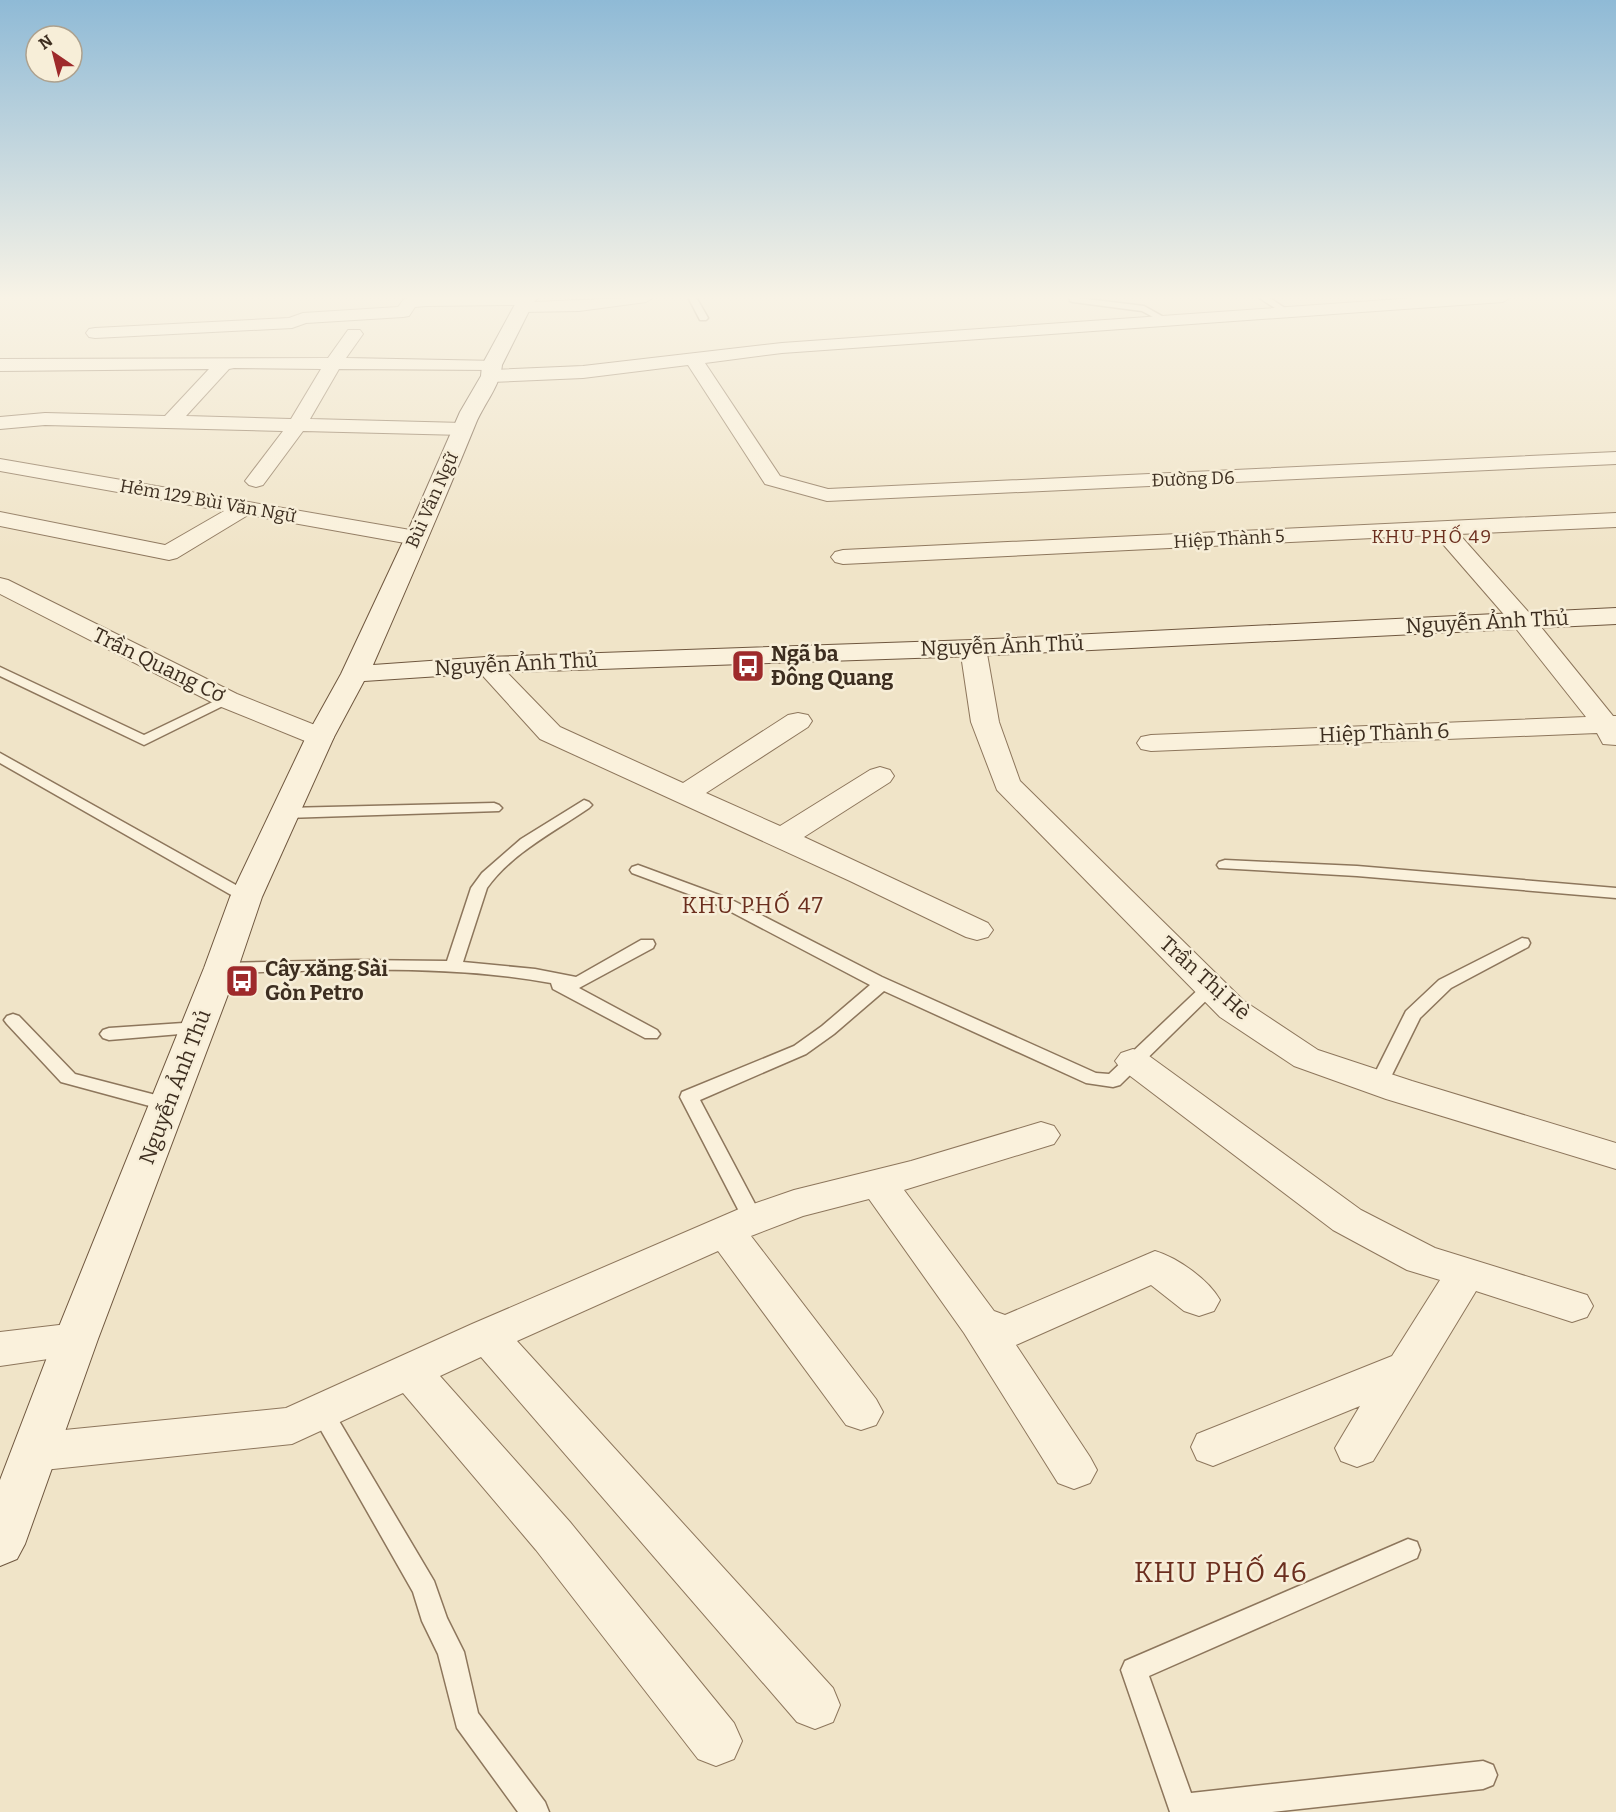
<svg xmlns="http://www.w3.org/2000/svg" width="1616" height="1812" font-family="Bitter,serif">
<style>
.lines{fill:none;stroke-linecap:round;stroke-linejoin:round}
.lane-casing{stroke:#8d765c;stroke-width:3}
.street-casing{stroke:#8d765c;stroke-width:2}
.secondary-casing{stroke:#6f573f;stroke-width:2}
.lane{fill:#faf1dc;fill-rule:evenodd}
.street{fill:#faf1dc;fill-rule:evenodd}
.secondary{fill:#faf1dc;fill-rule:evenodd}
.labels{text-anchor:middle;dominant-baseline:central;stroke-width:5;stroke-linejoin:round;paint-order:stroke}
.far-street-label{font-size:18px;fill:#3d2e20;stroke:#f7eed8}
.far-neighbourhood-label{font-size:18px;letter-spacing:1.5px;fill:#6b2e1e;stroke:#f7eed8}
.street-label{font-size:21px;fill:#3d2e20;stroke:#f7eed8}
.poi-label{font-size:21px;font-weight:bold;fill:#3d2e20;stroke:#f7eed8;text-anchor:start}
.neighbourhood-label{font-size:22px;letter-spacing:1.5px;fill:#6b2e1e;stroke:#f7eed8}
.near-neighbourhood-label{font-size:27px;letter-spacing:1.5px;fill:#6b2e1e;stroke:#f7eed8}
</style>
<rect width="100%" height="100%" fill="#f0e4c8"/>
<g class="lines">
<!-- lane casing -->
<g class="lane-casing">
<path id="lane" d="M688 297H696L708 318 706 320H700Z
M1070 297 1144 306 1169 320 1164 323 1142 311 1073 302 1070 301Z
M1258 297H1268L1291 312 1284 314Z
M0 667 144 735 223 697H233L235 700 144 745 0 676Z
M0 753 252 894 254 897 246 902 240 900 0 763Z
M584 800 589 802 592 805 589 808C554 832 512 853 487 888L463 962 535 969 576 977 641 940H653L655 944 653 948 579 988 657 1030 660 1034 657 1038H645L553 989 551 983C443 963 331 971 221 973L215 972 212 968 215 964 221 963 356 960 447 961 471 888 482 873 521 839Z
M494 803 499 805 502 808 499 811 286 818 278 813 286 808Z
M1225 860 1357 866 1616 888V898L1357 876 1219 868 1217 865 1219 862Z
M638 865 730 899 882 977 1096 1073 1109 1074 1204 984H1216L1219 988 1120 1085 1113 1087 1086 1083 884 991 834 1034 806 1054 700 1100 763 1219 760 1224 753 1226 746 1224 743 1219 680 1097 682 1092 794 1046 822 1026 870 985 718 905 632 873 630 870 632 867Z
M1522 938 1528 939 1530 943 1528 947 1451 988 1420 1018 1386 1087 1379 1089 1372 1087 1370 1083 1406 1011 1439 980Z
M13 1014 19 1016 75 1074 175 1100 178 1105 175 1110 168 1111 61 1082 7 1024 4 1020 7 1016Z
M198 1022 204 1024 207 1028 204 1032 109 1040 103 1038 100 1034 103 1030 109 1028Z
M321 1402 329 1404 434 1581 447 1618 464 1652 478 1713 545 1802 549 1812H518L457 1728 438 1654 422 1621 413 1592 310 1411 313 1404Z
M1408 1539 1417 1542 1420 1550 1417 1558 1149 1676 1191 1793 1483 1761 1493 1765 1497 1775 1493 1785 1483 1789 1272 1812H1170L1121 1670 1125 1661Z"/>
</g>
<!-- street casing -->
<g class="street-casing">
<path id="street" d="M532 297 533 302 654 297 646 302 579 311 522 312 516 311 515 305 426 306 415 307 409 316 403 317 306 323 292 328 95 338 89 337 86 333 89 329 95 328 289 318 303 313 398 307 404 299 416 297Z
M1429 297H1511L1503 302 782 353 705 363 780 476 828 489 1616 452V464L827 501 765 484 688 365 583 378 491 382 484 380 482 376 484 372 491 370 339 369 310 419 463 423 470 425 473 429 470 433 463 435 303 431 263 485 256 487 249 485 245 481 283 431 45 425 0 429V417L45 413 165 416 209 369 0 371V359L328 358 348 330H360L363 334 346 358 498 361 501 365 498 369 493 370 583 366 782 343ZM229 369 234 368 321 369 291 419 186 416Z
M0 459 416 531 424 533 427 538 424 543 416 545 248 515 177 558 169 560 0 526V512L165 545 224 511 0 471Z
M1616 513V527L1459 534 1532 616 1613 716H1616V745L1603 744 1597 733 1151 751 1141 749 1137 743 1141 737 1151 735 1586 717 1514 626 1435 535 843 564 835 562 831 557 835 552 843 550Z
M0 578 8 580 237 694 330 731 334 737 330 743 320 745 310 743 219 706 0 594Z
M973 640 982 643 986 648 999 722 1020 781 1244 1001 1318 1050 1412 1081 1616 1143V1169L1386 1099 1294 1066 1220 1017 997 790 971 722 960 648 964 643Z
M486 657 495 660 560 727 683 783 788 715 798 713 808 715 812 721 808 727 706 793 780 826 870 770 880 767 890 770 894 776 890 782 804 837 988 923 993 930 988 937 977 940 966 937 850 881 540 739 473 665 477 660Z
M1133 1049 1145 1053 1361 1210 1435 1248 1587 1295 1593 1306 1587 1317 1572 1322 1476 1291 1373 1461 1357 1467 1341 1461 1335 1448 1360 1406 1213 1466 1197 1460 1191 1447 1197 1434 1392 1356 1440 1280 1407 1270 1333 1230 1121 1069 1115 1061 1121 1053Z
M1041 1122 1054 1126 1060 1135 1054 1144 904 1190 994 1311 1005 1315 1155 1251C1178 1258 1208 1279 1220 1300L1214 1311 1199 1316 1184 1311 1151 1285 1016 1345 1090 1457 1097 1470 1090 1483 1074 1489 1058 1483 964 1333 869 1199 803 1216 751 1236 876 1399 883 1412 876 1425 861 1430 846 1425 718 1251 517 1341 833 1688 840 1705 833 1722 815 1729 797 1722 481 1357 440 1376 570 1522 734 1723 742 1741 734 1759 716 1766 698 1759 536 1550 403 1393 292 1444 34 1471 18 1465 12 1452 18 1439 34 1433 286 1408 472 1324 739 1209 794 1190 911 1161Z
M76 1323 91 1327 97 1339 91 1351 76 1355 0 1366V1332Z"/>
</g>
<!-- secondary casing -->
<g class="secondary-casing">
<path id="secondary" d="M519 297H539L533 303 502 365C500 386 484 404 476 423 443 504 408 585 373 665L486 657 973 640 1616 608V624L973 656 486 673 364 681 334 737 262 897 238 968 98 1339 25 1544 17 1559 0 1566V1480L54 1339 204 968 230 897 306 737 341 674 407 533 460 412 481 376 482 365Z"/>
</g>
<!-- lane -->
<use href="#lane" class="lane"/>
<!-- street -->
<use href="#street" class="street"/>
<!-- secondary -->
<use href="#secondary" class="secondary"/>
</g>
<!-- sky -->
<linearGradient id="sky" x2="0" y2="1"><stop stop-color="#8fbad6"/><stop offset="0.54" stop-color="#f8f3e6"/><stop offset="1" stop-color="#f8f3e6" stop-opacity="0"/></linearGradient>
<rect width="1616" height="551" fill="url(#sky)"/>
<!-- icons -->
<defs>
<g id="bus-square" transform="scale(1.725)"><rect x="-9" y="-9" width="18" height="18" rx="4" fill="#9e2a2b" stroke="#f7eed8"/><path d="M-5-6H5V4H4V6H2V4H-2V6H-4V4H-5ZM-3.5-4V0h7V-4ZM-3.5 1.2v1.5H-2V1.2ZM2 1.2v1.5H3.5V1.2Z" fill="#fff"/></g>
</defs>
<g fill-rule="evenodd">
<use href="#bus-square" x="748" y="666"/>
<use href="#bus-square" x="242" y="981"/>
</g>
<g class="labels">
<!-- far-street labels -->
<g class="far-street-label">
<text transform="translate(1193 479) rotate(-2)">Đường D6</text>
<text transform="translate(432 500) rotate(-66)">Bùi Văn Ngữ</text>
<text transform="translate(208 501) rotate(10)">Hẻm 129 Bùi Văn Ngữ</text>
<text transform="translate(1229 539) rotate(-3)">Hiệp Thành 5</text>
</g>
<!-- far-neighbourhood labels -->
<g class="far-neighbourhood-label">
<text x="1432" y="537">KHU PHỐ 49</text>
</g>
<!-- street labels -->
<g class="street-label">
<text transform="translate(1487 622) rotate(-3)">Nguyễn Ảnh Thủ</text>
<text transform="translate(1002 646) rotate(-2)">Nguyễn Ảnh Thủ</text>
<text transform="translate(516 664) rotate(-3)">Nguyễn Ảnh Thủ</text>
<text transform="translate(159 665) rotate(26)">Trần Quang Cơ</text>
<text transform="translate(1384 733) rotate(-2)">Hiệp Thành 6</text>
<text transform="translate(1205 978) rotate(42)">Trần Thị Hè</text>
<text transform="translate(175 1087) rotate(-69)">Nguyễn Ảnh Thủ</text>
</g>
<!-- poi labels -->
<g class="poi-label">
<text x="771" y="654">Ngã ba<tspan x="771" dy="24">Đông Quang</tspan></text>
<text x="265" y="969">Cây xăng Sài<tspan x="265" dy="24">Gòn Petro</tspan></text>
</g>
<!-- neighbourhood labels -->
<g class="neighbourhood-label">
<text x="753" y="905">KHU PHỐ 47</text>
</g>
<!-- near-neighbourhood labels -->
<g class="near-neighbourhood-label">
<text x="1221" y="1573">KHU PHỐ 46</text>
</g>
</g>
<!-- north arrow -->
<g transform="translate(54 54) rotate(325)"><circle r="28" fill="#f7eed8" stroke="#ada18e" stroke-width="1.5"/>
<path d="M0-4.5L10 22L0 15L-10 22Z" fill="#9e2a2b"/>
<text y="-9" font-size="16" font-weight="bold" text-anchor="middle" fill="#3d2e20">N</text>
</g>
</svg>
